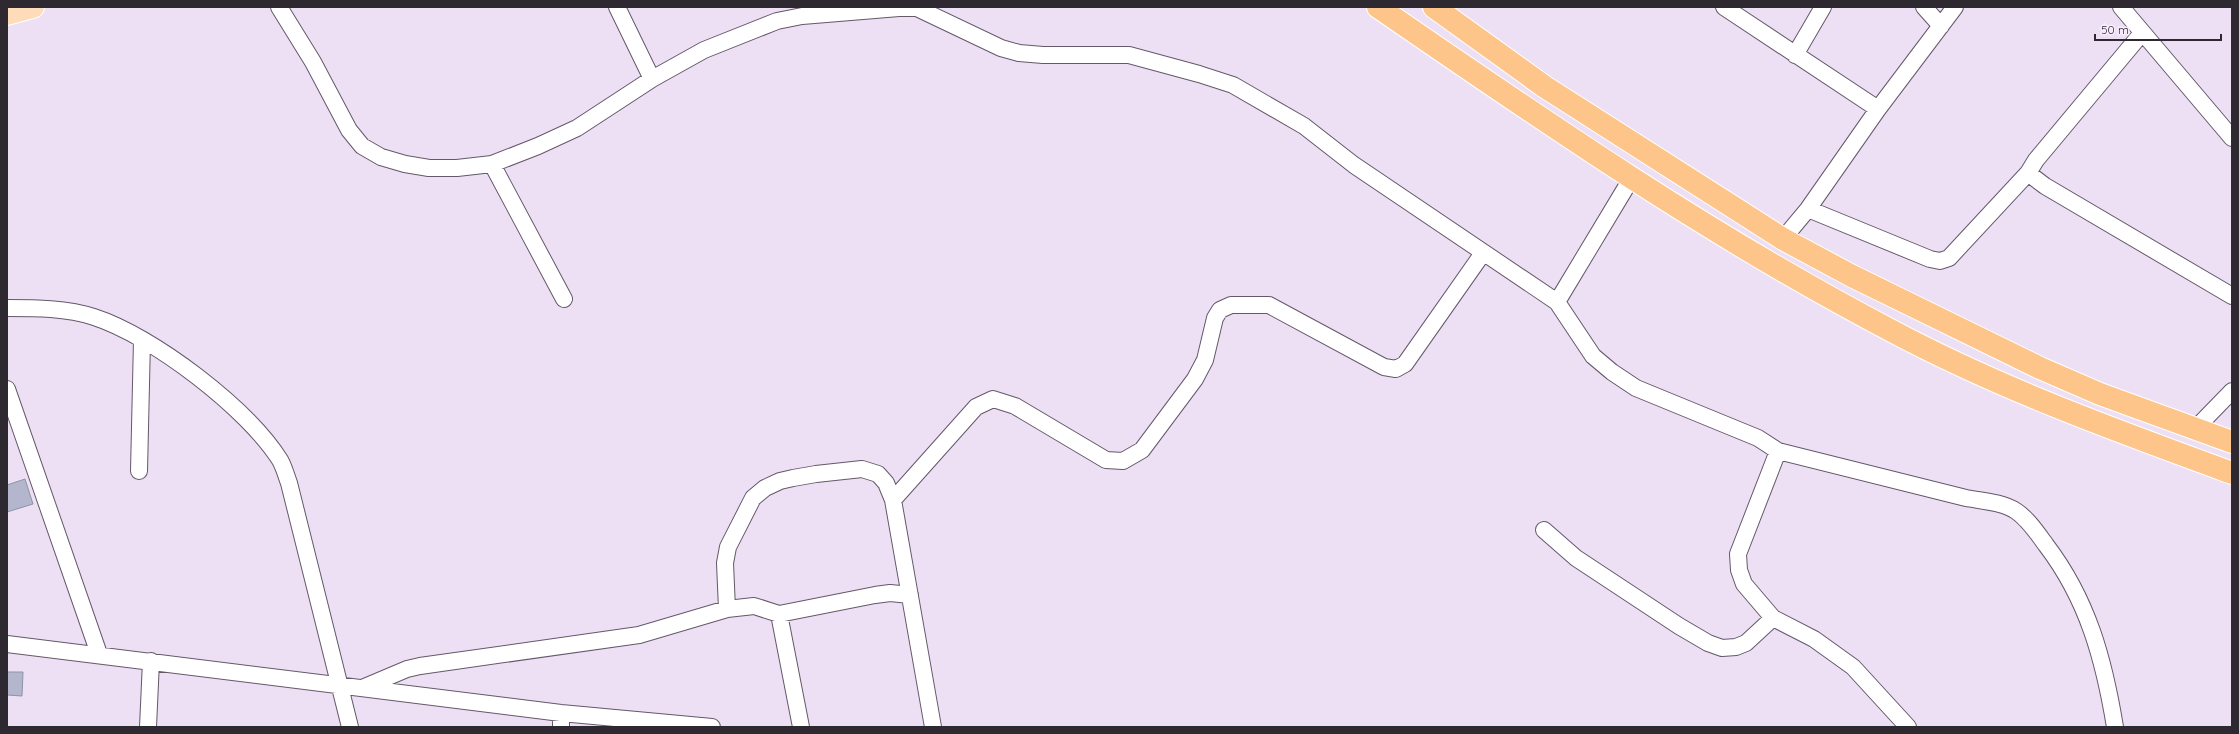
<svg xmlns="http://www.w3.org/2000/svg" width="2239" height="734" font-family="Quicksand,sans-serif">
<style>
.building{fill:#b3b6cc;stroke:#9092a7}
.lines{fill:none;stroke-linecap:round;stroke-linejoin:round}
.street-casing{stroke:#645869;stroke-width:18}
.primary-casing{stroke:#fff;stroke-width:24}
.highway-casing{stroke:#fff;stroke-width:24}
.street{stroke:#fff;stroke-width:16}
.primary{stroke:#fedcb9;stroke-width:22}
.highway{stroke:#fec58b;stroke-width:22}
</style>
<rect width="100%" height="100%" fill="#ede0f4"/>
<!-- building -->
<path class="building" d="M25 479 33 504 7 512V485Z
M7 672H23L22 696 7 695Z"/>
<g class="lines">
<!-- street casing -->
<g class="street-casing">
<path id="street" d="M279 7 313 62 349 130 362 146 381 157 405 164 429 168H457L492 164 538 146 577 128 652 79 704 50 777 21 802 16 899 8H917L1001 48 1019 53 1043 55H1129L1199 74 1233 85 1304 126 1354 165 1557 302 1593 356 1612 372 1636 388 1758 438 1778 451 1966 498C1982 501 2002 502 2016 511 2028 519 2038 534 2046 545 2088 600 2104 660 2115 727
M617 7 652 79
M1724 7 1878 109
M1924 7 1941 26
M2121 7 2232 138
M1795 55 1823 7
M492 164 564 299
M2028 173 2045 186 2232 296
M1808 209 1930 259 1940 261 1949 258 2028 173 2036 160 2142 33
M1783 239 1808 209 1878 109 1955 7
M1557 302 1631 179
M7 308C35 308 67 308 94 317 153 336 247 408 280 460 284 467 286 475 289 483L350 727
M7 389 99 654
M2195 429 2232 391
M1778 451 1738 554 1739 570 1744 584 1773 618 1814 639 1853 667 1908 727
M139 471 142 340
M893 500 976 407 993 399 1015 406 1106 460 1123 461 1142 450 1195 379 1205 360 1215 318 1220 310 1231 305H1269L1384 367 1396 369 1405 364 1483 253
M1544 530 1576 558 1679 626 1708 643 1722 648 1736 647 1746 643 1773 618
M727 609 725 563 728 547 753 498 765 488 780 481 793 478 816 474 862 469 878 474 886 483 893 500 933 727
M779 614 801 727
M7 644 561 713 712 727
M362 688 407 669 420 666 639 635 727 609 754 606 779 614 875 595 890 593 910 595
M561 713V727
M148 727 151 661"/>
</g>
<!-- primary casing -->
<g class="primary-casing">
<path id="primary" d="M7 14 33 7"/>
</g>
<!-- highway casing -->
<g class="highway-casing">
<path id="highway" d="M1378 7C1545 122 1712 237 1892 331 2001 389 2117 431 2232 473
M1434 7 1545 87 1783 239 1852 276 2040 368 2100 394 2232 442"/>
</g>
<!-- street -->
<use href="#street" class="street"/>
<!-- primary -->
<use href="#primary" class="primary"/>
<!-- highway -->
<use href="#highway" class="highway"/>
</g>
<!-- border -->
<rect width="2239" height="734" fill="none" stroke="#2e2830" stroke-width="16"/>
<!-- scale -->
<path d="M2095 34v6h126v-6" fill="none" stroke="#2e2830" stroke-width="2"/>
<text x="2101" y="34" font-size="12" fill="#2e2830" stroke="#f9eefe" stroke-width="3" paint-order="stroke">50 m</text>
</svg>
